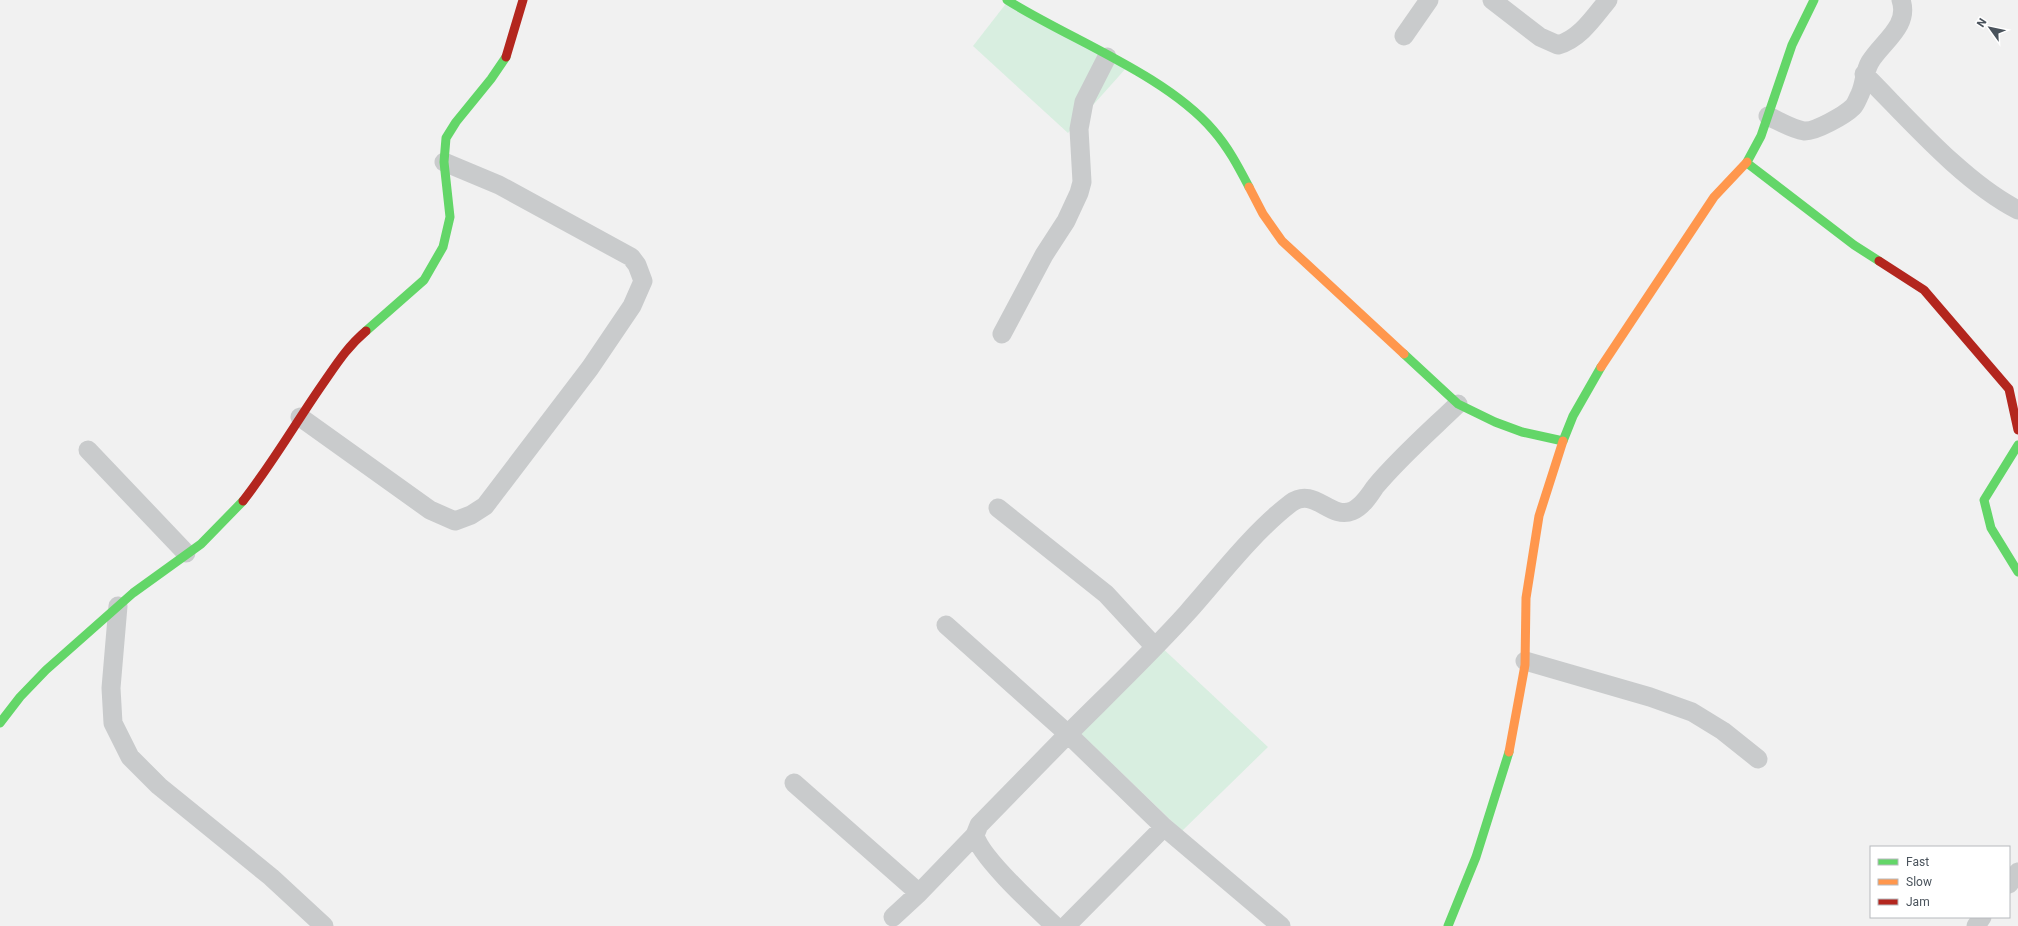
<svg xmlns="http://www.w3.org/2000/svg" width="2018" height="926" font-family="Roboto,sans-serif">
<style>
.green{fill:#d8eee0}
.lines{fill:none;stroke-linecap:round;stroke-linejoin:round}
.street{stroke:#c9cbcc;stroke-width:19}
.fast{stroke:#63d668;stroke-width:9}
.slow{stroke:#ff974d;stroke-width:9}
.jam{stroke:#b3261e;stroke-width:9}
</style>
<rect width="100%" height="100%" fill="#f1f1f1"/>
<!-- green -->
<path class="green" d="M1008 1 1128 66 1068 133 973 46Z
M1158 644 1268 747 1182 831 1074 727Z"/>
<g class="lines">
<!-- street -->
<path class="street" d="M1492 0 1540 37 1558 45C1580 39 1594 17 1608 0
M1404 36 1429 0
M1864 74C1908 118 1963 182 2018 210
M1768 116C1779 121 1792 129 1804 131 1815 132 1845 115 1853 107 1856 104 1858 98 1860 94 1865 83 1864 72 1870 62 1882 42 1910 26 1901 0
M1002 334 1044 255 1066 221 1079 193 1082 182 1079 129 1084 102 1107 57
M300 417 430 510 455 521 471 515 485 506 590 368 632 306 643 281 637 265 631 257 499 185 444 162
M88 450 186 553
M998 508 1106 594 1155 647
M118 606 111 688 113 723 130 757 159 786 271 877 324 926
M946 625 1068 734 979 825 975 835C980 857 1036 908 1055 926
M1525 661 1650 697 1692 712 1723 731 1758 759
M794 783 919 893
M2009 884 2018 872
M893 917 919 893 975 835
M1066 926 1164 827
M1281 926 1164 827 1068 734C1108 694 1149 655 1187 613 1219 577 1253 532 1291 503 1314 486 1330 520 1352 511 1362 507 1369 496 1375 487 1400 457 1430 431 1458 404
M1976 926 1982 917"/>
<!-- fast -->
<path class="fast" d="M1007 0C1069 39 1166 75 1213 130 1228 147 1238 166 1249 187
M1747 162 1761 136 1792 45 1814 0
M1747 163 1854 245 1879 261
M366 331 424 280 443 247 450 217 444 162 446 138 456 122 491 79 506 57
M1404 354 1458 404 1495 422 1522 432 1563 441 1573 416 1601 367
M2018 445 1984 500 1991 528 2018 572
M0 723 20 697 46 670 133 593 201 544 243 501
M1448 926 1476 857 1509 752"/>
<!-- slow -->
<path class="slow" d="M1249 187 1263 214 1282 241 1404 354
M1601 367 1714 197 1747 162
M1509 752 1525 665 1526 598 1539 516 1563 441"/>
<!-- jam -->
<path class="jam" d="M506 57 523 0
M1879 261 1924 290 2009 389 2018 430
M243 501C272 464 295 424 322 385 336 365 347 347 366 331"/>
</g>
<!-- legend -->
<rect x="1870" y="846" width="140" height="72" fill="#ffffff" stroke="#b7babe"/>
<rect x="1878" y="859" width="20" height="6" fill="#63d668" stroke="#b7babe"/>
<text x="1906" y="866" font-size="12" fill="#4a535c">Fast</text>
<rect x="1878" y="879" width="20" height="6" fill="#ff974d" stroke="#b7babe"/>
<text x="1906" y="886" font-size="12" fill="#4a535c">Slow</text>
<rect x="1878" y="899" width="20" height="6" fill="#b3261e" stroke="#b7babe"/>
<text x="1906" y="906" font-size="12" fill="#4a535c">Jam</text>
<!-- north arrow -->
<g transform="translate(1990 28) rotate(303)" stroke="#ffffff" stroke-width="3" paint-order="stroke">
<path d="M0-3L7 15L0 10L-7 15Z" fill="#4a535c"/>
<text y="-6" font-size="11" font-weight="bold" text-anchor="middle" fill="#4a535c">N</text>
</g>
</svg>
